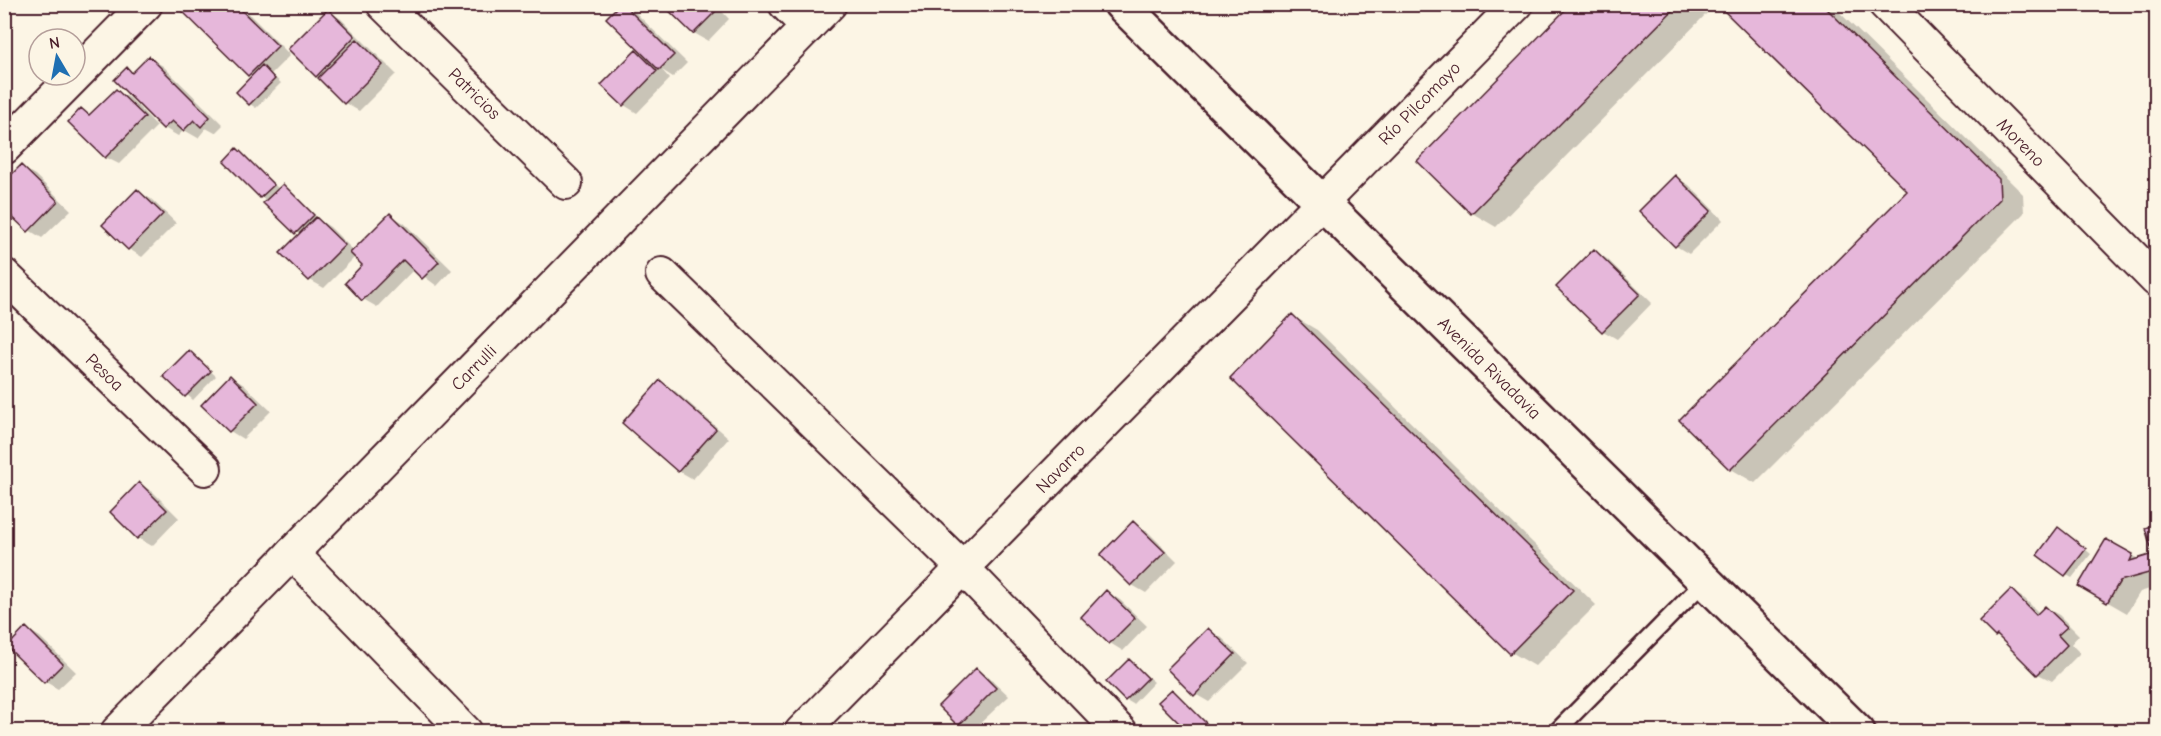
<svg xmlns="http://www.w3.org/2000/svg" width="2161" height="736" font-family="'Comic Neue',sans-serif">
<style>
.shadow{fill:#0003}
.building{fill:#e6b7da;stroke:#4a1f2b;stroke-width:1.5}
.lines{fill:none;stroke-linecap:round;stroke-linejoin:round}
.service-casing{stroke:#4a1f2b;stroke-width:20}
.minor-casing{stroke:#4a1f2b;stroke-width:36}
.secondary-casing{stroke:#4a1f2b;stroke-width:38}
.service{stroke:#fcf5e5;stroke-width:15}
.minor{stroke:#fcf5e5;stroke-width:32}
.secondary{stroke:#fcf5e5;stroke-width:33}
.labels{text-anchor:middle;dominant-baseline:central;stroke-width:5;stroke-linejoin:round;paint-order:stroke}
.street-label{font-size:18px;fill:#4a1f2b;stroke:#fcf5e5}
</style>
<rect width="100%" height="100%" fill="#fcf5e5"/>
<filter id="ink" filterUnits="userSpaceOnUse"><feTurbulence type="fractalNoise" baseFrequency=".0167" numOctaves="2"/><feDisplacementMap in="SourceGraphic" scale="12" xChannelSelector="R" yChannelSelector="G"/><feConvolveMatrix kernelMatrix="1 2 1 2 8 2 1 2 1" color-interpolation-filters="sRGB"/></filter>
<g filter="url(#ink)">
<!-- shadow -->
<path class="shadow" d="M182 4H239L290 55 271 74 281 83 256 108 250 104 252 77Z
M665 4H715L729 19 708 41 694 33Z
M1574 4H1716L1496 227 1472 213Z
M1720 4H1831L2023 194 2024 213 1755 483 1731 469 1909 191Z
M622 5 636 13 687 63 673 77 662 70 670 79 637 113 624 105 636 52 648 59Z
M328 11 341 19 396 74 359 111 345 103 317 76Z
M149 58 163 66 223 125 215 133 206 128 198 138 184 130 178 136 164 128 116 80 127 69 134 73Z
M116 91 130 98 157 126 119 164 105 157 82 110 91 115Z
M237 150 279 189 283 186 289 190 319 220 330 227 354 251 390 215 404 223 452 270 437 286 414 269 377 307 363 299 364 265 355 257 324 288 310 280 283 253 300 235 226 162Z
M21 167 35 175 71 210 42 238 29 230Z
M1675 177 1689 185 1723 220 1689 254 1676 246Z
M137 191 151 199 176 223 142 257 129 249Z
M1594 251 1607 259 1652 303 1617 339 1603 331 1558 287Z
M1293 316 1317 330 1596 605 1535 666 1511 652Z
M189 352 216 376 193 400 165 376Z
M231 377 244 385 271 411 243 439 230 431Z
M660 382 674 390 729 438 693 479 679 471 624 423Z
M140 484 153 492 179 518 152 546 138 538 112 512Z
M1134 523 1147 531 1177 561 1146 593 1132 585Z
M2156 526V587L2140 592 2127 613 2080 586 2106 541 2140 560 2155 555 2147 529Z
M2065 533 2091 554 2072 578 2065 574Z
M2011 591 2025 599 2040 614 2046 608 2059 615 2079 635 2071 644 2080 653 2052 681 2038 674 2007 642 1996 636Z
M1107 592 1120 600 1147 626 1123 651 1110 643Z
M27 629 40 637 76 672 58 689 44 681Z
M1209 630 1222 638 1248 663 1209 702 1195 694Z
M1129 661 1154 682 1133 704 1126 700Z
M977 670 990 678 1009 696 971 732 959 725 941 706Z
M1172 691 1212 727 1208 732H1190Z"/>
<!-- building -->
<path class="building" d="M180 4H235L278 46 248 76 178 7Z
M620 4H623L674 55 659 70 606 18Z
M662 4H711L717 10 693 34Z
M1571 4H1679L1471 214 1417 161Z
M1717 4H1822L1999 179 2000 199 1730 470 1679 420 1907 191Z
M328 9 355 36 316 77 288 49Z
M357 39 383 65 344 104 318 78Z
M636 50 657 71 623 106 601 85Z
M149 56 210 117 201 127 194 120 183 131 172 121 163 129 114 80 127 67 132 73Z
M262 65 275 79 249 105 236 92Z
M116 89 145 117 105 158 68 122 81 108 89 115Z
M237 148 274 185 260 198 224 162Z
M21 165 58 201 28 232 4 209V182Z
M1675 175 1711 211 1675 247 1639 211Z
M283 184 314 215 295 234 263 203Z
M137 189 163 214 128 250 102 225Z
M390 213 439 262 422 279 403 260 362 301 345 283 362 265 350 253Z
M316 217 345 245 309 281 280 253Z
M1594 249 1640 294 1602 332 1556 287Z
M1292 314 1573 590 1510 654 1230 378Z
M189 350 211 371 185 397 163 376Z
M230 375 258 403 229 432 201 405Z
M660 380 716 429 678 472 622 423Z
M139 482 167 510 137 539 110 512Z
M1133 521 1165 552 1131 586 1100 555Z
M2156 524V571L2120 581 2107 603 2078 586 2106 539 2133 554 2130 561 2153 554 2145 528Z
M2058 527 2086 549 2065 576 2037 555Z
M2011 589 2036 615 2045 606 2067 627 2058 635 2067 645 2037 675 1997 635 1995 637 1979 621Z
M1106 590 1135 618 1109 644 1081 617Z
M26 627 63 664 44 683 7 647Z
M1208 628 1235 654 1194 696 1167 669Z
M1129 659 1148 678 1125 701 1106 682Z
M976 668 996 688 958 726 938 706Z
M1172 689 1206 723 1198 732H1188L1158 702Z"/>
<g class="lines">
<!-- service casing -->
<g class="service-casing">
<path id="service" d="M1556 732 1705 581"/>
</g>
<!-- minor casing -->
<g class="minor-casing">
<g id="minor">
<path id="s1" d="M383 4 566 183"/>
<path d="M785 4 808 27"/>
<path id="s2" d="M1885 4 2156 280"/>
<path d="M4 148 146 4"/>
<path d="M662 274 962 567 1121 732"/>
<path id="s3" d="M4 275 205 469"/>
<path d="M292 553 466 732"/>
<path id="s4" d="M117 732 830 4"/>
<path id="s5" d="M801 732 1517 4"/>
</g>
</g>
<!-- secondary casing -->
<g class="secondary-casing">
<g id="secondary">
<path id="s6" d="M1121 4 1858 732"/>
</g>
</g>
<!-- service -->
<use href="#service" class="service"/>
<!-- minor -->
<use href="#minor" class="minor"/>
<!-- secondary -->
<use href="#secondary" class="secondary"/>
</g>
</g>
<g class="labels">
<!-- street labels -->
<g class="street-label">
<text stroke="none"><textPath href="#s1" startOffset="128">Patricios</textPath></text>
<text stroke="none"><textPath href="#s5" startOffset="882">Río Pilcomayo</textPath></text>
<text stroke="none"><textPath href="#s2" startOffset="194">Moreno</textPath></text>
<text stroke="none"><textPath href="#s4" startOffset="510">Carrulli</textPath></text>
<text stroke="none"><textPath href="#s6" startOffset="518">Avenida Rivadavia</textPath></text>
<text stroke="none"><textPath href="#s3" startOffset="140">Pesoa</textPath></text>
<text stroke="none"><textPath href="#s5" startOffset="370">Navarro</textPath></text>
</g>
</g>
<!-- margin -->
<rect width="2161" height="736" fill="none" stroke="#fcf5e5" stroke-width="24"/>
<rect x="12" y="12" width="2137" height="712" fill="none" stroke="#4a1f2b" stroke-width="2" filter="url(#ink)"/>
<!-- north arrow -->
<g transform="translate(57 57) rotate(350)"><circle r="28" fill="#fcf5e5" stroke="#b59f9b" stroke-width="1.5"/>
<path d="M0-4.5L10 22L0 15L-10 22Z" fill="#1f6fb2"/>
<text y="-9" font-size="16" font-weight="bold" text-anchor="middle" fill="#4a1f2b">N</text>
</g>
</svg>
